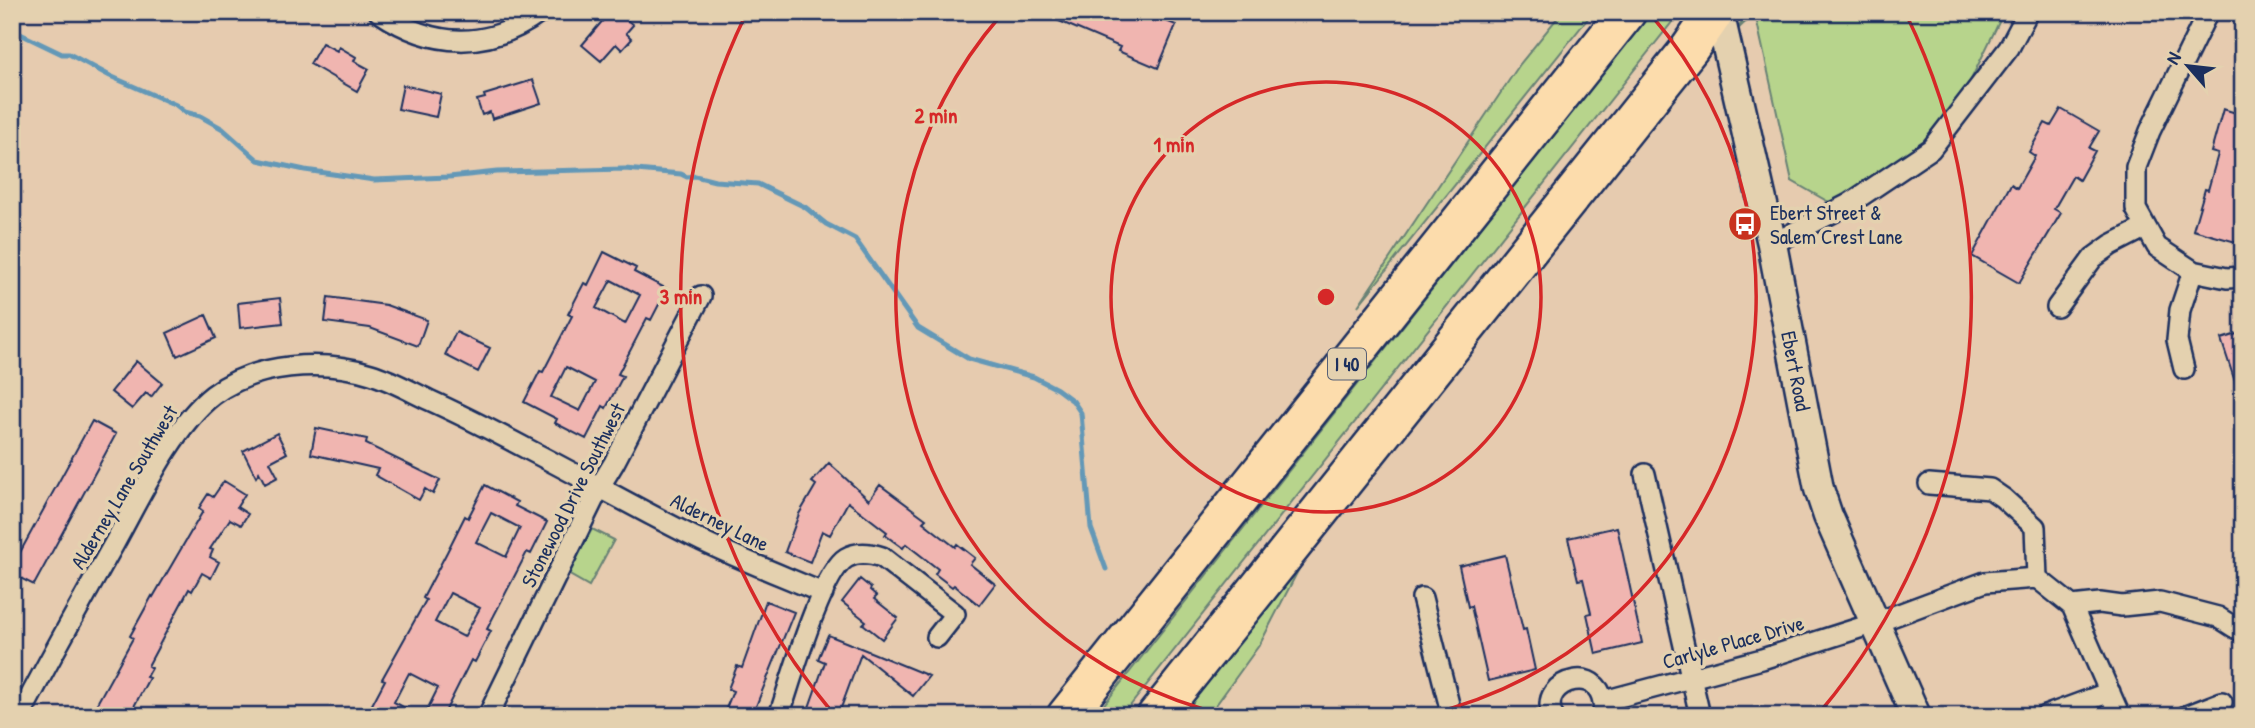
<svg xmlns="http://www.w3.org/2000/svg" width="2255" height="728" font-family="'Patrick Hand',sans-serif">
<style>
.green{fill:#b7d48c;stroke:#698275;stroke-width:2}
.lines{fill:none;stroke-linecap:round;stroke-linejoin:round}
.stream{stroke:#6398b7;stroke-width:5}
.building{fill:#f0b5b0;stroke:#1b2f5e;stroke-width:2;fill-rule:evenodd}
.street-casing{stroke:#1b2f5e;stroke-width:24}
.secondary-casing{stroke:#1b2f5e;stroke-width:33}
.highway-casing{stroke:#1b2f5e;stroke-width:42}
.street{stroke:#e4d1af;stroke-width:19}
.secondary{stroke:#e4d1af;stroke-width:28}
.highway{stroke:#fcdcac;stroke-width:37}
.ring{fill:none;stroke:#d62828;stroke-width:3.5}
.labels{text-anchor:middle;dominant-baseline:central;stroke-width:7;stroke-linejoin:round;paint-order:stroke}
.shield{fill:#e4d1af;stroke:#576076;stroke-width:2}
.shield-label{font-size:19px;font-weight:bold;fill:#1b2f5e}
.poi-label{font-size:21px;fill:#1b2f5e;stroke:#e4d1af;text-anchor:start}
.street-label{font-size:21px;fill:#1b2f5e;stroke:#e4d1af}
.centre{fill:#d62828;stroke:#e4d1af;stroke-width:3.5}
.ring-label{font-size:21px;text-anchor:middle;font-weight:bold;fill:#d62828;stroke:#e4d1af;stroke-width:7;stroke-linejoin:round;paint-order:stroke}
</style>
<rect width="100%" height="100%" fill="#e6cbaf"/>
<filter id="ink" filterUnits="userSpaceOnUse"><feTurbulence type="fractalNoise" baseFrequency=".0143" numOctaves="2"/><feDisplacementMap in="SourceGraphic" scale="14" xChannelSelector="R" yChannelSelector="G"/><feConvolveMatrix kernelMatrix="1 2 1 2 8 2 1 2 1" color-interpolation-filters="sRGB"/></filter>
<g filter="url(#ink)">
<!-- green -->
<path class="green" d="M1562 12H1593L1358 306 1520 64Z
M1651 12H1680L1122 716H1095Z
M1747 12H2004L1961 100 1904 177 1857 210 1827 201 1792 181 1755 13 1738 29Z
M592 529 614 540 589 586 568 574Z
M1301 565 1260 644 1208 716H1181Z"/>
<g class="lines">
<!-- stream -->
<path class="stream" d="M12 30 62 54H69L110 76 176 105 185 112 200 116 223 129 258 160 305 170 374 180 449 177 497 172 625 169 681 174 687 177 695 176 715 181 758 184 805 207 826 224 855 239 918 328 969 359 1034 377 1057 389 1073 401 1081 413 1091 528 1106 569"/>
</g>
<!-- building -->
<path class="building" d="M610 12H618L633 25 626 33 632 39 622 50 616 44 601 61 582 45Z
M1038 12H1144L1176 25 1158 68 1118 51 1120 47Z
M322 43 337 51 339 47 356 57 354 61 369 69 357 91 310 64Z
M533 80 541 103 492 119 490 112 482 115 477 100 485 98 484 95Z
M403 85 441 94 436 117 398 109Z
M2061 109 2099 131 2089 148 2095 151 2079 180 2073 176 2054 209 2061 213 2019 283 1972 256 2011 184 2017 188 2035 156 2029 152 2045 123 2051 126Z
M2223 109 2243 115V244L2193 230 2205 189 2208 190 2218 154 2211 152Z
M604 252 636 268 634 272 667 289 651 320 647 318 618 374 623 376 606 408 603 406 586 439 555 423 557 419 524 402 540 371 543 372 572 316 568 314 584 283 588 285ZM611 280 640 295 625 324 596 308ZM566 367 595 382 580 411 551 397Z
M328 297 386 305 427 320 418 346 370 328 325 322Z
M280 298 283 323 240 328 238 303Z
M206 315 216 338 177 356 167 333Z
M456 332 490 348 478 372 445 355Z
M2243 332V396L2240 397 2221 339Z
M136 361 162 383 151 397 146 393 132 409 111 392Z
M92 421 116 434 34 585 12 574V567Z
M316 428 367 439 366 444 440 480 433 494 425 489 419 500 375 475 378 469 311 454Z
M277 433 287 453 270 462 278 477 265 484 259 472 256 477 243 451Z
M829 463 869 500 880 485 926 519 923 522 955 547 957 544 975 558 970 564 995 584 979 605 954 585 952 587 935 574 938 569 906 544 903 548 885 535 887 532 848 502 830 535 822 531 810 562 785 552 799 514 816 485 812 482Z
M224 481 245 494 237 507 248 514 241 525 230 519 210 549 213 550 210 557 219 562 211 578 202 573 192 591 189 589 148 666 151 668 146 677 149 678 129 716H111L95 707 133 638 130 636 152 596 153 597 203 511 199 508 208 494 213 497Z
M485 485 517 502 515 506 547 522 531 554 527 552 487 629 491 631 475 662 471 660 443 716H424L438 688 409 673 394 702 420 716H366L385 680 382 679 426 600 423 598 447 552 465 516 468 518ZM491 513 520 528 506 557 476 542ZM450 593 480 608 464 637 435 622Z
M1617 527 1642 643 1596 654 1587 614 1591 613 1583 579 1578 580 1568 538Z
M1505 555 1523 630 1526 629 1535 670 1488 681 1471 606 1468 607 1459 566Z
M860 579 871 588 870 590 877 596 874 599 898 618 882 639 863 624 866 621 842 602Z
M766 601 794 612 752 716H723L733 691 728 689 737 666 742 668Z
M828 635 863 649 929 676 913 696 861 654 838 716H806L825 662 818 659Z"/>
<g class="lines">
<!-- street casing -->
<g class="street-casing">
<path id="street" d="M379 12C432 48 488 51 541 12
M2208 12 2150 131 2136 167V209L2157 247 2193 271 2227 278 2243 277
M1772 244 1849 204 1931 149 2009 48 2028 12
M2057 307 2093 258 2111 245 2146 227
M2184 369 2177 340 2180 310 2193 271
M1645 474 1700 716
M1929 484 1990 489 2003 498 2035 527 2037 578
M1422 598 1452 716
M2072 606 2100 603 2122 606 2160 602 2218 617 2243 633
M1604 701 1762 659 1875 623 1985 582 2037 578 2072 606 2120 716
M20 716C50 658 82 601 114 544 139 499 173 426 213 395 255 363 322 359 371 374 391 380 410 391 429 400 464 416 499 434 533 452 589 481 645 513 702 541 742 560 783 576 823 593
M488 716 600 486 614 463 701 296
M779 716C790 684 821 573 846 558 858 551 870 553 882 557L955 614 937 637
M1553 716C1535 679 1610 658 1603 716
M2045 716 2110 692
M2186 716 2222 702"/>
</g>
<!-- secondary casing -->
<g class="secondary-casing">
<path id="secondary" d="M1719 12 1772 244 1819 489 1828 516 1916 716"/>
</g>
<!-- highway casing -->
<g class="highway-casing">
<path id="highway" d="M1066 716 1627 12
M1156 716 1690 48 1715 12"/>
</g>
<!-- street -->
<use href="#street" class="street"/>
<!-- secondary -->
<use href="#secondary" class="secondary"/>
<!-- highway -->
<use href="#highway" class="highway"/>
</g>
</g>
<!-- distance rings -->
<g class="ring">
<circle cx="1326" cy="297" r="215"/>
<path d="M1226 715A430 430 0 0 1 1001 15M1651 15A430 430 0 0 1 1426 715"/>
<path d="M832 712A645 645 0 0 1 746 14M1906 14A645 645 0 0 1 1820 712"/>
</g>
<!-- icons -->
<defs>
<g id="bus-disc" transform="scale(1.75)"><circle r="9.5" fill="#c8321e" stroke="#e4d1af"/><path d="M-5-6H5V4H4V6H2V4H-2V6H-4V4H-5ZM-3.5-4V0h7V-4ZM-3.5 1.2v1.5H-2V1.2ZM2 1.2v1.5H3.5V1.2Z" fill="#fff"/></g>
</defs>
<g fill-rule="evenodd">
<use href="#bus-disc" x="1745" y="224"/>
</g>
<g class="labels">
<!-- shield labels -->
<rect class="shield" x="1328" y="348.5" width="38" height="31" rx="5"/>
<g class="shield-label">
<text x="1347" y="364">I 40</text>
</g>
<!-- poi labels -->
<g class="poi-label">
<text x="1770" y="212">Ebert Street &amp;<tspan x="1770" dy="24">Salem Crest Lane</tspan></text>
</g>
<!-- street labels -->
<g class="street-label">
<text transform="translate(1796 371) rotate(79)">Ebert Road</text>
<text transform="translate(124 487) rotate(-59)">Alderney Lane Southwest</text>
<text transform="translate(573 495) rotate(-63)">Stonewood Drive Southwest</text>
<text transform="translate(720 522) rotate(26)">Alderney Lane</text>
<text transform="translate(1733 642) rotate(-16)">Carlyle Place Drive</text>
</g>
</g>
<circle cx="1326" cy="297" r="10" class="centre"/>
<g class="ring-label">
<text x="936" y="123">2 min</text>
<text x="1174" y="152">1 min</text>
<text x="681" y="304">3 min</text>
</g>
<!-- margin -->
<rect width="2255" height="728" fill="none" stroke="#e4d1af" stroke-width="42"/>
<rect x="21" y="21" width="2213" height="686" fill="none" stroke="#1b2f5e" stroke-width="2.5" filter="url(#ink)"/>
<!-- north arrow -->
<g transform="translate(2188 66) rotate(298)" stroke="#e4d1af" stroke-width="5" paint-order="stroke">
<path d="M0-5L12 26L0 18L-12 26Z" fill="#1b2f5e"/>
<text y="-10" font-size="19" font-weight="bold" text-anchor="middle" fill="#1b2f5e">N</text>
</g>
</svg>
